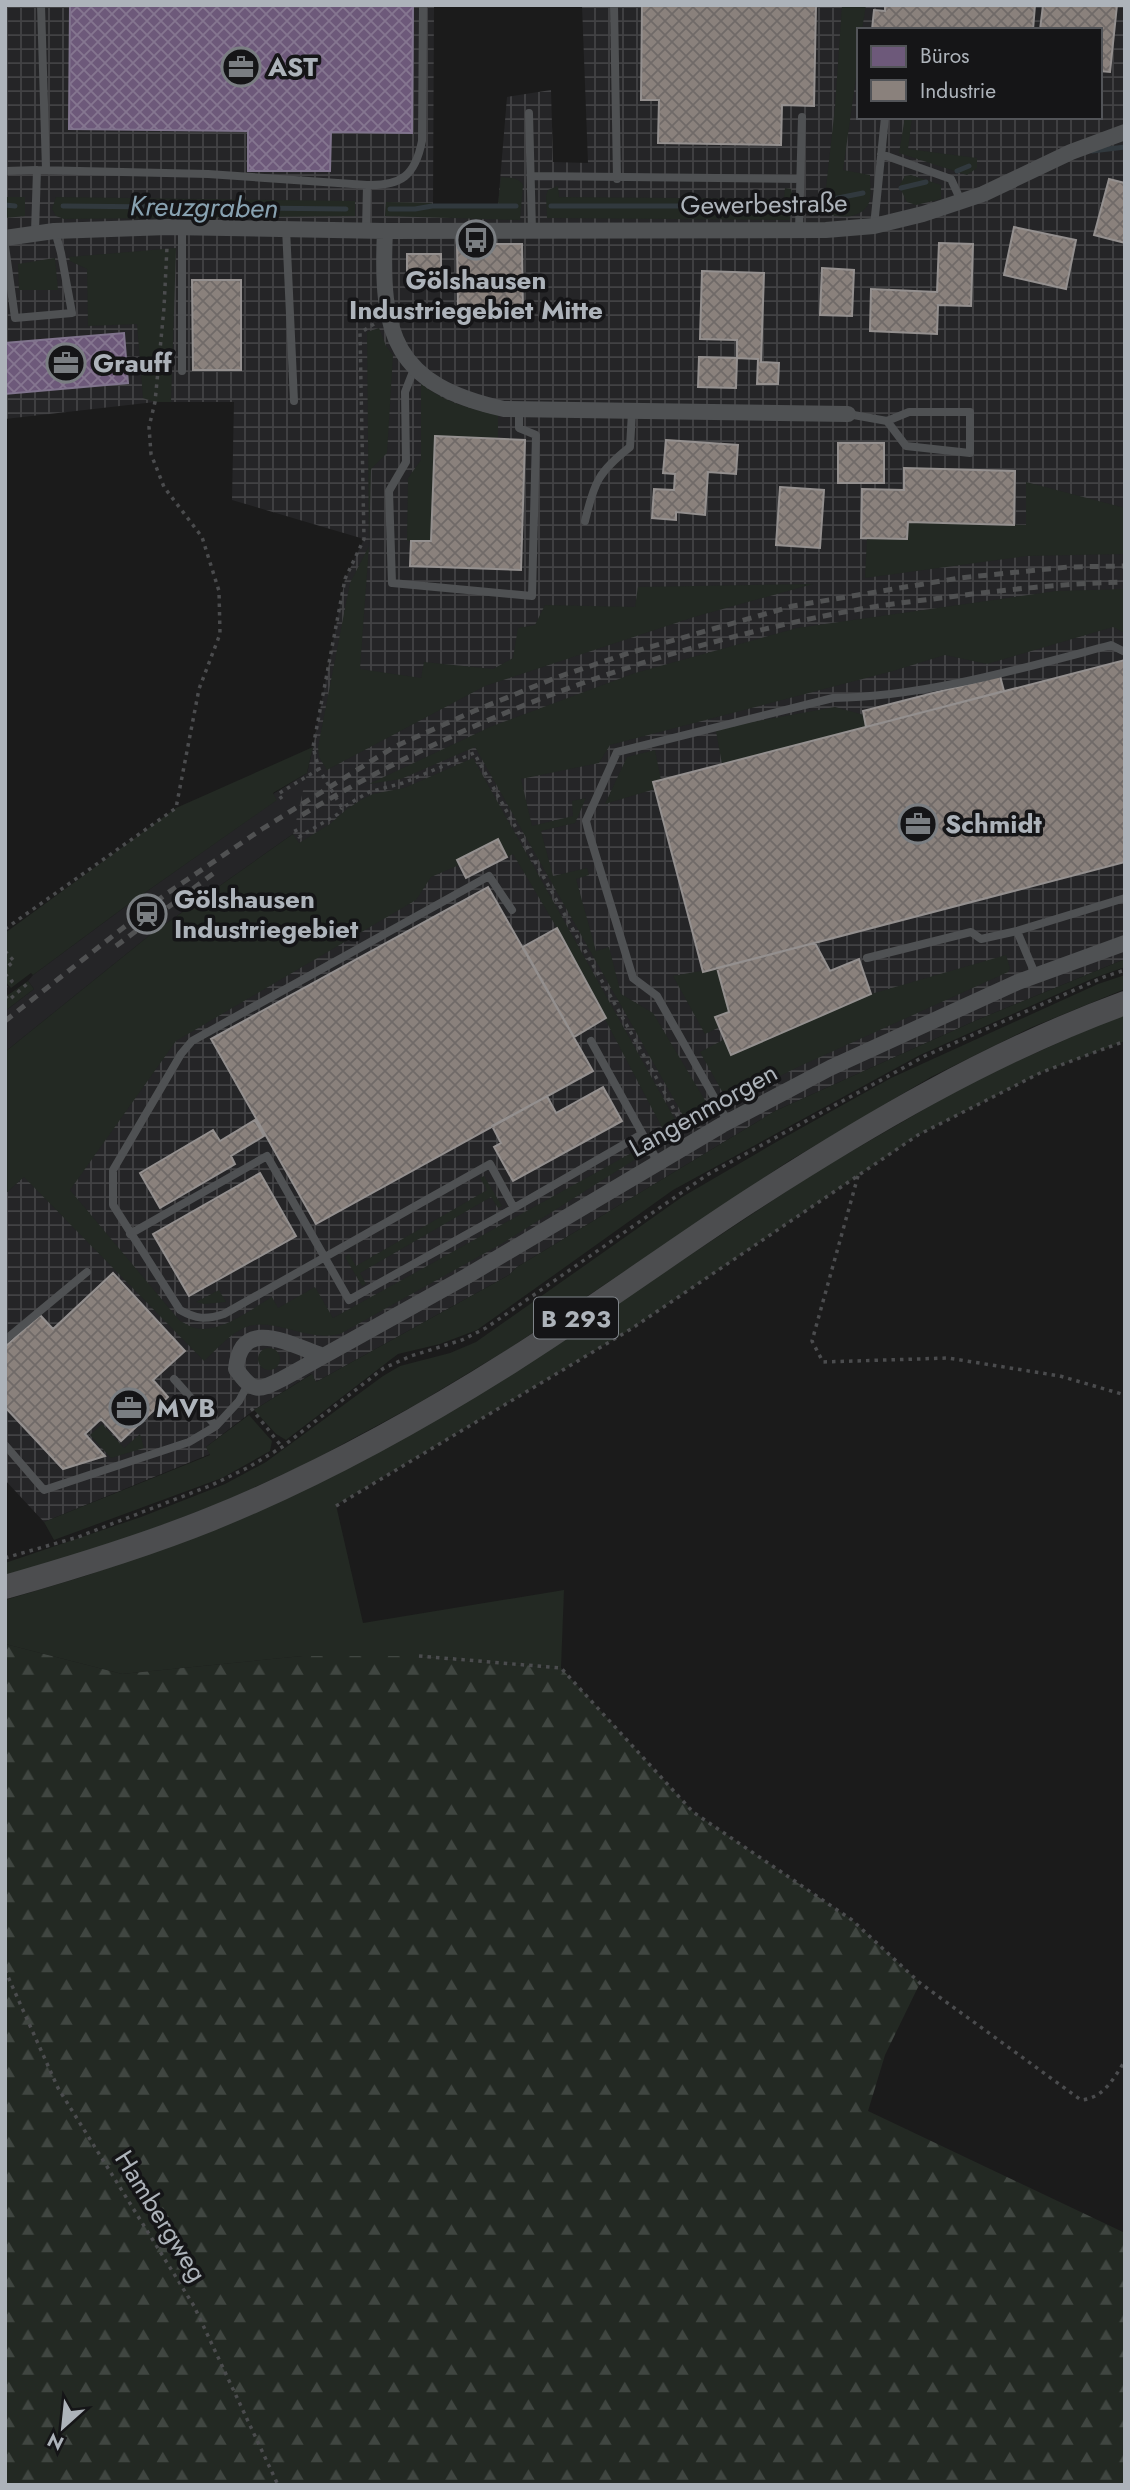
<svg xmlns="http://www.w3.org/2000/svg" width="1130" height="2490" font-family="Jost,sans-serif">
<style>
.built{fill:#252527}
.industrial{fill:url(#industrial-grid);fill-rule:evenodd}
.green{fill:#232923}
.forest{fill:url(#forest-firs)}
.offices{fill:url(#offices-cross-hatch);stroke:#80748d;stroke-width:2}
.industry{fill:url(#industry-cross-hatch);stroke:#94908f;stroke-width:2}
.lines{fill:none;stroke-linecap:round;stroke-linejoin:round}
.stream{stroke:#31393e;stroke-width:5}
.path{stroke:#4b4c4e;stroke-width:3.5;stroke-dasharray:3.5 5;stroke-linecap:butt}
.service{stroke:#4f5153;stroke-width:8}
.minor{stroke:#4f5153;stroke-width:16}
.primary{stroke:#4c4d4f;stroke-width:24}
.rail{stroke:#505152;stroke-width:5;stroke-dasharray:9 7;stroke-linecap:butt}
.labels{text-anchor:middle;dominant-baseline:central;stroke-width:7;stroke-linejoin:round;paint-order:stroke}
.shield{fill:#151517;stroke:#7f8489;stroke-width:2}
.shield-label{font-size:24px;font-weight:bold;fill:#adb3ba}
.poi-label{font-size:26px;font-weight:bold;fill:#adb3ba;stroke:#151517;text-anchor:start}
.street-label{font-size:26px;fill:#adb3ba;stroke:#151517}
.water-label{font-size:28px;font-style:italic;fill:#88a2b1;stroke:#151517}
</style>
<defs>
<pattern id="industrial-grid" width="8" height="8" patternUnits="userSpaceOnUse" patternTransform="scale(1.75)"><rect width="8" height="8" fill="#252527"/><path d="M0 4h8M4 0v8" fill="none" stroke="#424244"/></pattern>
<pattern id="forest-firs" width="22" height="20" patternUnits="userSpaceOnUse" patternTransform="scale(1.75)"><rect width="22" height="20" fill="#232923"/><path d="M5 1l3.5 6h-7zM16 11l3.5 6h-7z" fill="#404641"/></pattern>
<pattern id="offices-cross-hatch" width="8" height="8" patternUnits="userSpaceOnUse" patternTransform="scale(1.75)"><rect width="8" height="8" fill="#6d597a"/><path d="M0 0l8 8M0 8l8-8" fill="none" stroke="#857690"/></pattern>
<pattern id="industry-cross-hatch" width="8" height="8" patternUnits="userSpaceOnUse" patternTransform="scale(1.75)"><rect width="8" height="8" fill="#8a817c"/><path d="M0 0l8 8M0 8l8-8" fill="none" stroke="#706a68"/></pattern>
</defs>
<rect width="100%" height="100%" fill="#1b1b1b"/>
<!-- built -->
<path class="built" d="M323 763 293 834 150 935 5 1052V1011L34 989 28 981 33 975 126 906 276 800 273 794Z"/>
<!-- industrial -->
<path class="industrial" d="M5 5H434L433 206 498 205 507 97 551 90 553 162 588 163 582 5H1125V959L977 1020 775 1111 517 1267 509 1275 316 1382 311 1374 254 1410 206 1447 210 1454 44 1522 5 1480V1194L23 1177 292 839 313 747 345 579 364 539 232 500 234 402H155L5 419ZM859 30H1100V117H859Z"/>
<!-- green -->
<path class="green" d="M842 5H866L862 30H859V56L843 170 870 175C870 184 872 197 868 205 860 219 838 219 826 212L824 206 835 107Z
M905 117H912L908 149 977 158V168L967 175 899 153Z
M911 175 941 185V199L916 205 907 202 899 186 905 176Z
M501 177C509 178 519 177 523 185L520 220 385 216 386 202 432 203 433 206 498 205Z
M558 186 559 197 784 199 785 188 791 189 792 193 790 220 547 218 546 196 548 190Z
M5 197H25V216L5 218Z
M56 197 355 201V216L64 219 56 216 52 209Z
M176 248 171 402H155L143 398 137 324 88 326 87 269 70 261 69 257Z
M55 258 58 290H19L18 264Z
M379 328 386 346 393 355 387 453 371 469 369 546 360 669 421 678 424 662 493 669 513 658 518 628 535 625 545 605 635 607 638 587 813 584 694 617 485 686 327 770 319 757 318 747 350 583 369 546 367 332Z
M421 384C444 402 470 409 498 415V439L435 437 431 541H407L408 478 421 460Z
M1026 482 1125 508V554L1027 556 865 578 867 538 908 522 1026 525Z
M1125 589V633L1113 627 987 664 945 655 893 671 610 745 599 763 521 779 532 826 573 816 572 801 586 798 575 823 541 831 553 876 587 868 589 875 576 879 596 951 609 947 621 994 653 1013 712 1112 689 1126 475 747 401 779 369 784 490 727 635 673 797 628 1056 591Z
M835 707 864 715 866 727 722 764 716 731 752 722Z
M313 747 307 773 273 793 277 800 126 906 33 975 31 973 11 988 5 981 7 974 5 933 176 808Z
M655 750 661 780 655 789 605 804 627 757Z
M473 758 681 1130 668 1139 557 928 513 854 507 857 498 839 458 860 459 865 431 877 416 900 176 1041 70 1190 180 1321C185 1323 190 1327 195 1328 220 1334 251 1309 272 1297L278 1308 315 1287 333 1318 635 1151 639 1157 503 1243 340 1334C305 1343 271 1314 242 1329 228 1336 215 1351 204 1361L24 1177 5 1194V1052L150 935 293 834 299 843 330 824 347 809 361 800 373 794 404 788Z
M1006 955 1010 968 1008 972 798 1067 728 1102 700 1052 725 1039 732 1055 871 994Z
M1125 959V967L1094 978 920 1055 673 1190 477 1330 440 1344 398 1354 286 1440 276 1434 254 1410 312 1374 316 1382 509 1275 517 1267 775 1111 977 1020Z
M717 968 729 1012 716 1017 720 1027 705 1034 673 976Z
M1125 975V989L1030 1028 931 1077 789 1161 510 1348 417 1404 306 1464 220 1503 115 1543 5 1577V1563L141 1517 225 1484 266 1462 383 1376 400 1366 450 1353 476 1342 682 1197 778 1141 891 1078 1098 984Z
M28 981 34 989 5 1011V992L8 995Z
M1125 1013V1041L1042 1072 918 1135 631 1329 336 1505 363 1623 564 1590 561 1668 419 1656H303L122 1674 5 1644V1600L85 1576 197 1536 672 1267 819 1170 975 1080Z
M484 1176 502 1206 498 1208 491 1197 360 1273 366 1284 362 1286 345 1257 349 1254 356 1266 487 1190 480 1178Z
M219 1290 226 1302 204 1304 196 1302Z
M258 1359a11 11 0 1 1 22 0a11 11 0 1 1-22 0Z
M249 1415 272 1441 270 1451 222 1478 54 1540 44 1522 210 1455 206 1447Z
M102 1424 124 1448 140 1434 144 1448 111 1458 90 1435Z"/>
<!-- forest -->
<path class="forest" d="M5 1644 122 1674 303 1656H419L561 1668 693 1812 852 1920 920 1983 885 2055 868 2111 1125 2233V2485H5Z"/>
<!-- offices -->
<path class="offices" d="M70 5H413L412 133 331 132 330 171H248V131L69 129Z
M124 333 128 383 5 394V343Z"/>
<!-- industry -->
<path class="industry" d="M642 5H816L814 106 782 105 781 145 658 143 659 100H641Z
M885 5H1035L1033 30H872L874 10 885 11Z
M1043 5H1117L1110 72 1100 71V30H1040Z
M1109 179 1125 183V243L1094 235Z
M1014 227 1076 240 1066 289 1004 275Z
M939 243 973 244 971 306 938 305 937 334 870 331 871 289 937 292Z
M457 244H522L523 313 458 311Z
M407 254H441V284H407Z
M822 268 854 270 852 316 820 315Z
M702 271 764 273 761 362 779 363 778 384H757L758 359 737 358V340L700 339Z
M192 280H241V370H193Z
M699 357 737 358 736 388 698 387Z
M435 436 525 440 521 570 410 566 411 541H431Z
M666 440 738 445 736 474 708 472 705 515 676 512V520L652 518 654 489 674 490 675 474 663 473Z
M838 443H884V483H838Z
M904 468 1015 471 1014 525 908 522 907 539 861 538 862 489 904 490Z
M780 487 824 490 820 548 776 545Z
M1125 660V862L703 972 653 782Z
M1000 676 1004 691 866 727 863 711Z
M498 839 507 857 466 878 457 860Z
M488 887 593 1071 316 1224 211 1039Z
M557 928 606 1018 574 1037 523 947Z
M815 943 830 971 859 959 871 994 731 1055 715 1017 729 1012 717 968Z
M603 1087 622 1121 513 1181 494 1147 501 1143 492 1126 547 1096 556 1113Z
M255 1120 264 1136 231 1156 235 1164 160 1208 140 1173 213 1130 220 1141Z
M260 1173 296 1236 189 1296 153 1234Z
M113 1273 185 1351 153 1380 168 1397 121 1441 101 1419 85 1434 105 1456 63 1469 5 1407V1347L40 1315 53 1329Z"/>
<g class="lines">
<!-- stream -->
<path class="stream" d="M1092 151 1125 147
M957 171 969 166
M901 188 926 182
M828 200 863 193
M5 205 15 206
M63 206 346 209
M551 206H785
M390 209H415L432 206H516"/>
<!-- path -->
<path class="path" d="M374 324 360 333 364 539 345 579 313 747 319 769 342 808 369 792 403 783 474 753 685 1129
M282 799 278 794 319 769
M295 829 299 837 338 814 342 808
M5 929 176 808 199 689 220 634 219 591 202 537 164 487 151 454 149 427 155 402 164 308 167 247
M5 951 14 961 5 969
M5 974 12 981 5 987
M5 996 9 1000 27 984
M858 1176 812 1341 823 1362 948 1358 1060 1376 1125 1395
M251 1408 282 1447
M336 1506 631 1329 918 1135 1042 1072 1125 1041
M5 1558 78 1537 212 1485 249 1467 282 1447 384 1368 411 1356 462 1340 486 1328 707 1175 925 1056 1104 977 1125 970
M419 1656 561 1668 693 1812 852 1920 920 1983 1081 2100C1104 2098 1113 2079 1125 2061
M5 1970 58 2088 194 2306 278 2485"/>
<!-- service -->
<path class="service" d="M41 5 46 170
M614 5 617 179
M529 113 532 230
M881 154 951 179 961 201
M5 171 37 170
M532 176 800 179
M874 226 885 117
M182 227V371
M286 228 294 401
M366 230 367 185
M799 230 802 117
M35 232 37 170 208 174 367 185C401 186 415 176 422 141L423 5
M5 246 15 318 72 313 61 253 55 231
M414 369 405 392 406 462 389 491 392 583 532 596 536 435 519 428V409
M848 414 887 421 909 412H970V453L906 446 887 421
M585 521C594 483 598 472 630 447L632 412
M512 910 489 876 192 1041 181 1054 113 1170V1205L180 1310C196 1319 206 1320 224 1314L490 1164 514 1208 642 1134
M867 958 971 932 981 939 1017 931
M1036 976 1017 931 1125 898
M591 1041 658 1162
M728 1122 657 996 633 978 589 833 586 821 617 752 833 698C924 697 1023 668 1111 645L1125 652
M130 1234 267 1156 349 1300 514 1208
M5 1340 87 1272
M174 1379 216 1426 239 1401 248 1384
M5 1445 44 1490 189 1442 216 1426"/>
<!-- minor -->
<path class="minor" d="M385 231C380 335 394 385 504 409L848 414
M5 238 54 231 168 227 385 231 826 230 874 226 923 214 983 194 1071 152 1125 132
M323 1356C291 1345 241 1315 236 1369 254 1394 258 1391 284 1378L467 1276 722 1125 830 1068 1018 982 1125 943"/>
<!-- primary -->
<path class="primary" d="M5 1587C75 1567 144 1546 211 1519 315 1477 415 1422 510 1362 591 1311 668 1254 748 1202 867 1125 991 1052 1125 1003"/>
<!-- rail -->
<path class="rail" d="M302 815C474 712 669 643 866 608 901 602 937 599 972 594 1023 588 1073 583 1125 582
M116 946 214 873
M5 1021 166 894 262 829 394 747 474 711 555 678 629 653 793 606 959 578 1068 567 1125 566"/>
</g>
<!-- icons -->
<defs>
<g id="office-ring" transform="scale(2.0125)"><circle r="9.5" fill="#151517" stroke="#7a7e82" stroke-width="1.5"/><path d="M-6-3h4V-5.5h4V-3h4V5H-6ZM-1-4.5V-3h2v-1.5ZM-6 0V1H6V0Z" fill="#7a7e82"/></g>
<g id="bus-ring" transform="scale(2.0125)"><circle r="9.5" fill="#151517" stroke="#7a7e82" stroke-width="1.5"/><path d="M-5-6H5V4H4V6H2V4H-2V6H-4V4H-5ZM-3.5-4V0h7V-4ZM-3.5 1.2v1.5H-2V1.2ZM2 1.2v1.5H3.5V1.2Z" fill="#7a7e82"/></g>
<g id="station-ring" transform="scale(2.0125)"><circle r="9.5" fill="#151517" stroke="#7a7e82" stroke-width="1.5"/><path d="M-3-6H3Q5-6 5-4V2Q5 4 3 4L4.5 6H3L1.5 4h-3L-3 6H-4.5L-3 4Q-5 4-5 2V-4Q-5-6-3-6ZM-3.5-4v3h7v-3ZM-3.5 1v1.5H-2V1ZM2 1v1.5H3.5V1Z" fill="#7a7e82"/></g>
</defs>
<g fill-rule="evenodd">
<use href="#office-ring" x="241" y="67"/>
<use href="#bus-ring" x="476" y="240"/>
<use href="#office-ring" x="66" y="363"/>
<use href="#office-ring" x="918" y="824"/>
<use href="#station-ring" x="147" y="914"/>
<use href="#office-ring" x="129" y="1408"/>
</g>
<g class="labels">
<!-- shield labels -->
<rect class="shield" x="534" y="1297.5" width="84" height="41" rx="5"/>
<g class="shield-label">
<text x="576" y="1318">B 293</text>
</g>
<!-- poi labels -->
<g class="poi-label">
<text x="268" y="67">AST</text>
<text x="476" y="280" text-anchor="middle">Gölshausen<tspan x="476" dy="30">Industriegebiet Mitte</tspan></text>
<text x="93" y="363">Grauff</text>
<text x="945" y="824">Schmidt</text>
<text x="174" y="899">Gölshausen<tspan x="174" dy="30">Industriegebiet</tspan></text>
<text x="156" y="1408">MVB</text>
</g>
<!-- street labels -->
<g class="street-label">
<text transform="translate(764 204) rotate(-1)">Gewerbestraße</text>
<text transform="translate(703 1110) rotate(-29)">Langenmorgen</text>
<text transform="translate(161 2216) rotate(58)">Hambergweg</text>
</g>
<!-- water labels -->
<g class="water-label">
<text transform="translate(204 207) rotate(1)">Kreuzgraben</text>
</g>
</g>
<!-- border -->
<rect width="1130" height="2490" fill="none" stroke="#adb3ba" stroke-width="14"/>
<!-- legend -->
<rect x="857" y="28" width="245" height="91" fill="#151517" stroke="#525458" stroke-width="2"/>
<rect x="871" y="46" width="35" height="21" fill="#6d597a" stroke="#525458" stroke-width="2"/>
<text x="920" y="63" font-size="21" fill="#adb3ba">Büros</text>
<rect x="871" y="80" width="35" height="21" fill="#8a817c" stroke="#525458" stroke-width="2"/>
<text x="920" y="98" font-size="21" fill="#adb3ba">Industrie</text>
<!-- north arrow -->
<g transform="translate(63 2427) rotate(207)" stroke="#151517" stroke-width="5" paint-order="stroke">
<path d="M0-5L12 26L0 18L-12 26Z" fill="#adb3ba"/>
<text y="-10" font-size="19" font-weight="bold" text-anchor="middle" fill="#adb3ba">N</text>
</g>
</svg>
